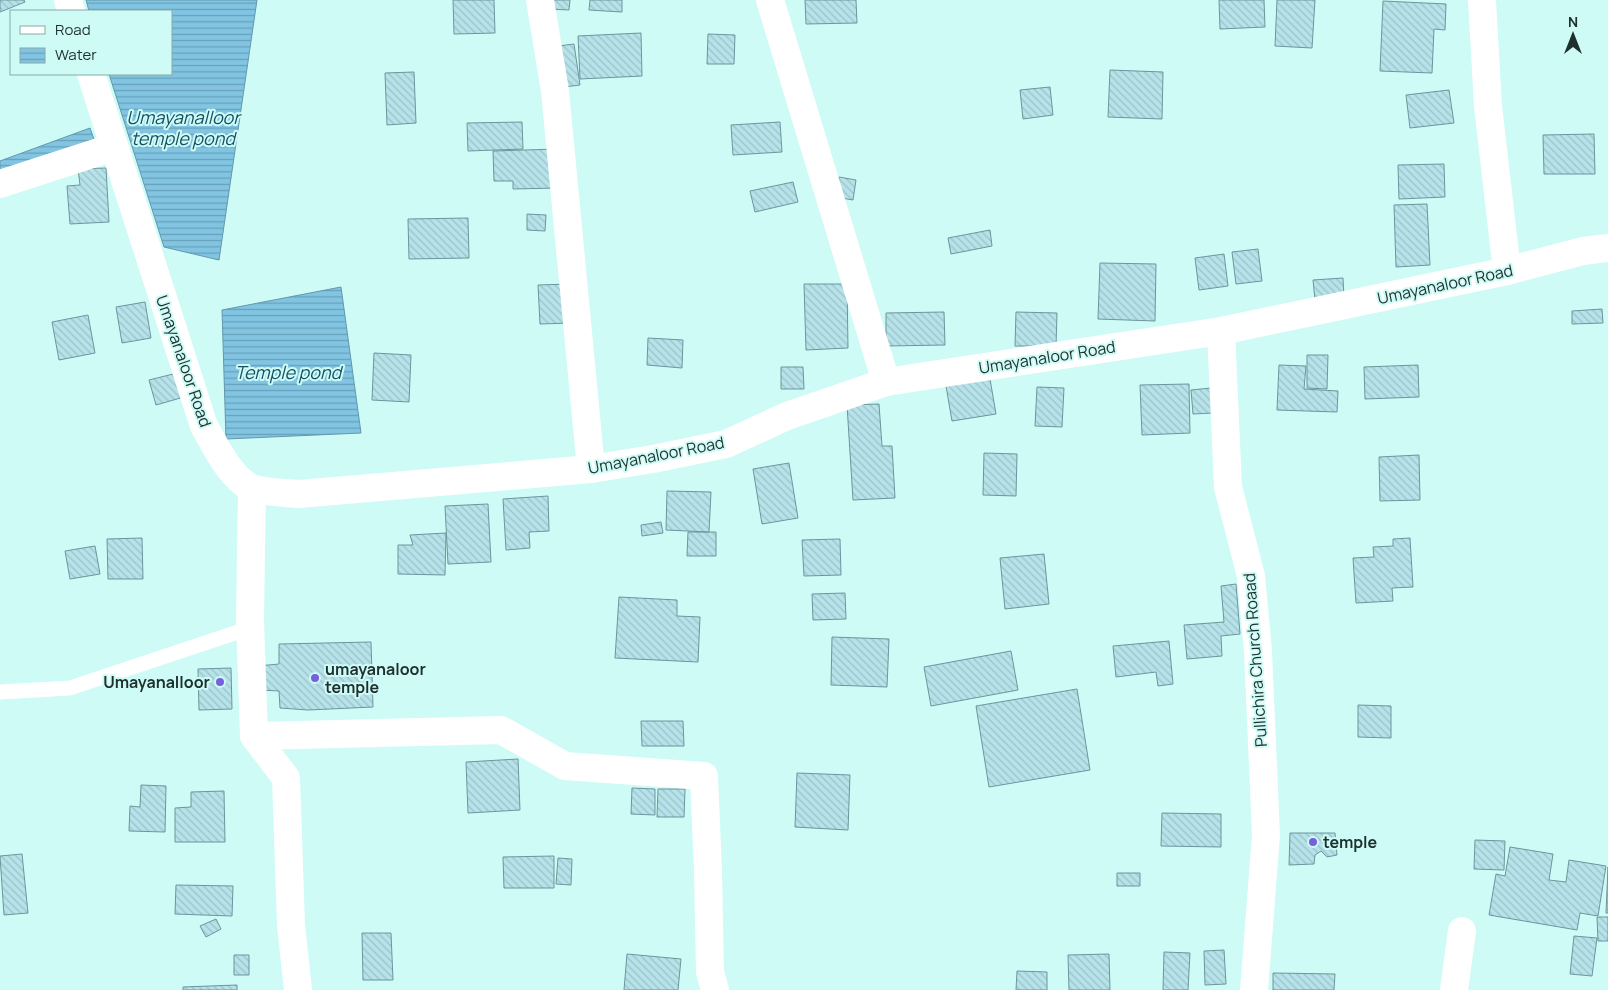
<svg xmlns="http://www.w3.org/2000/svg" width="1608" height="990" font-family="Manrope,sans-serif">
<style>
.water{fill:url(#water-rules);stroke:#6398ad}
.building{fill:url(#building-back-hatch);stroke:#6c969c}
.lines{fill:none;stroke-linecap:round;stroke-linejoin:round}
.service{stroke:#fff;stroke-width:15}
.minor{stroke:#fff;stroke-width:28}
.secondary{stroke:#fff;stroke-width:28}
.poi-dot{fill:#7461db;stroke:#cefbf6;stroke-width:2}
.labels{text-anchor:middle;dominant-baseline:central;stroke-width:4;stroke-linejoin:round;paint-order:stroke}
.street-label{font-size:16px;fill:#1e302e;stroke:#cefbf6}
.poi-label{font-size:16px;font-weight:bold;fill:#1e302e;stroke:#cefbf6;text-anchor:start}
.water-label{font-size:18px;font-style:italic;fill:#174f64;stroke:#cefbf6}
</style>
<defs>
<pattern id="water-rules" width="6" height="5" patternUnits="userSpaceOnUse" patternTransform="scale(1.25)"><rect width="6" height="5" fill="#81c5e3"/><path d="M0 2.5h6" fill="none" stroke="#69a0b8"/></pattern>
<pattern id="building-back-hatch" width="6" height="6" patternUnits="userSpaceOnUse" patternTransform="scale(1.25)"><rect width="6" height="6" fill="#b6e2e9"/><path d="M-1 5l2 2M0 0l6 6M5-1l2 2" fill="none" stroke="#9cc2c8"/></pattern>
</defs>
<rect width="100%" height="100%" fill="#cefbf6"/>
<!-- water -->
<path class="water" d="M86 0H257L219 260 164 247 109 74H171V11H89Z
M90 128 95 142 0 176V161Z
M341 287 361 433 226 439 222 310Z"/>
<!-- building -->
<path class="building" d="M0 0H24L25 2 0 12Z
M453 0H494L495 33 454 34Z
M549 0H570L569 10 549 9Z
M590 0H622V12L589 10Z
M805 0H856L857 23 806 24Z
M1219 0H1264L1265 27 1220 29Z
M1277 0H1315L1312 48 1275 46Z
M1383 1 1446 4 1445 30 1434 29 1432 73 1380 71Z
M641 33 642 76 580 79 578 36Z
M708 34 735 35 734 64H707Z
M574 44 580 85 564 87 558 46Z
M1110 70 1163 72 1162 119 1108 117Z
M414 72 416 123 387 125 385 73Z
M1050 87 1053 115 1023 119 1020 90Z
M1449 90 1454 123 1410 128 1406 95Z
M522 122 523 149 468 151 467 123Z
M780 122 782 152 733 155 731 125Z
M1594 134 1595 174H1544L1543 135Z
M557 149 558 188 513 189V181H494L493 151Z
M1444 164 1445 197 1399 199 1398 165Z
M106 168 109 222 70 224 67 186 80 185 78 169Z
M839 177 856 180 853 200 836 197Z
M793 182 798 202 755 212 750 191Z
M1427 204 1430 265 1396 267 1394 205Z
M527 214 546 215 545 231 527 230Z
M468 218 469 258 409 259 408 219Z
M990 230 992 246 951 254 948 238Z
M1258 249 1262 281 1236 284 1232 252Z
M1224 254 1228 286 1199 290 1195 258Z
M1100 263 1156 264 1155 321 1098 319Z
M1343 278 1344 298 1315 300 1313 280Z
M569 284 571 323 540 324 538 285Z
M804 284H847L848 348 806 350Z
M145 302 151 338 122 343 116 307Z
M1602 309 1603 323 1572 324V311Z
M944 312 945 345 886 346V313Z
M1016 312 1057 313 1056 346H1015Z
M88 315 95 353 59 360 52 322Z
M648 338 683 340 682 368 647 365Z
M374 353 411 355 409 402 372 400Z
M1307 355H1328L1327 389 1307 388Z
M1279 365 1306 366 1304 389 1338 391 1337 412 1277 410Z
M1418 365 1419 397 1365 399 1364 367Z
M781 367H803L804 389H781Z
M177 373 184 397 156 405 149 380Z
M990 379 996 414 952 421 946 386Z
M1189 384 1190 433 1142 435 1140 385Z
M1037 387 1064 388 1062 427 1035 426Z
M1211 388 1213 413 1193 414 1191 390Z
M879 404 882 446H892L895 498 853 500 847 405Z
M984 453 1017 454 1016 496 983 495Z
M1419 455 1420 500 1380 501 1379 457Z
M789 463 798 518 762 524 753 469Z
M667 491 711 492 709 532 666 530Z
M548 496 549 531 529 532 530 548 506 550 503 499Z
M488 504 491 562 448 564 445 506Z
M661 522 663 533 642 536 641 525Z
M688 532H716V556H687Z
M446 533 445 575 398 574V545H413L410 535Z
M142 538 143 579H108L107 539Z
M1410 538 1413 587 1392 588 1393 601 1356 603 1353 558 1374 557 1373 547 1393 546V539Z
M840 539 841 575 804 576 802 540Z
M95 546 100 574 70 579 65 551Z
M1044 554 1049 604 1005 609 1000 558Z
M1236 584 1240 634 1221 636 1222 656 1187 659 1184 625 1224 622 1221 586Z
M845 593 846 619 813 620 812 594Z
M619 597 677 600V616L700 617 698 662 615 658Z
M832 637 889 639 887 687 831 685Z
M1169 641 1173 684 1158 686 1156 672 1116 677 1113 646Z
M371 642 373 707 308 710 280 708 279 691 260 690 258 666 279 664V644Z
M1011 651 1018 690 931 706 924 667Z
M231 668 232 709 199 710 198 669Z
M1077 689 1090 770 989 787 976 706Z
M1358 705 1391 706V738L1358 737Z
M641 721H683L684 746H642Z
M518 759 520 810 468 813 466 762Z
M797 773 850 775 848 830 795 827Z
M141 785 166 786 165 832 129 831 130 806 140 807Z
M632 788 655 789V815L631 814Z
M658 789H685L684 817H657Z
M224 791 225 842H175V808L191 807V792Z
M1162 813 1221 814V847L1161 846Z
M1290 833H1335L1337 855 1327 857 1321 851 1315 855 1314 864 1289 865Z
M1475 840 1505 841 1504 870 1474 869Z
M1510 847 1553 854 1549 880 1566 882 1569 860 1606 866 1598 916 1580 913 1577 930 1489 915 1496 874 1505 876Z
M22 854 28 913 4 915 0 856Z
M554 856V888H504L503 857Z
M558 858 572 859 571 885 556 884Z
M1608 867V913H1606Z
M1117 873H1140V886H1117Z
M176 885 233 886 232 916 175 914Z
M1597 917H1608V941H1598Z
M216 919 221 929 206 937 200 926Z
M362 933H391L393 980H363Z
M1574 936 1597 938 1592 976 1570 974Z
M1224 950 1226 984 1205 985 1204 951Z
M1164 952 1190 953 1188 990H1163Z
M627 954 681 959 678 990H624Z
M1109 954 1110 990H1069L1068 955Z
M234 955H249V975H234Z
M1017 971 1047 972V990H1016Z
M1273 973 1335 974 1334 990H1273Z
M237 985V990H183V987Z"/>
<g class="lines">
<!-- service -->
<path class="service" d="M0 692 70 688 250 628"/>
<!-- minor -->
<path class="minor" d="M540 0 555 91 591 469
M770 0 886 382
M1482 0 1488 106 1507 271
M0 184 114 147
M252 489 250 620 254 736 286 778 291 925 298 990
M254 736 501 730 565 766 704 776 708 871 710 972 715 990
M1454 990 1462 931"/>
<!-- secondary -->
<path class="secondary" d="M68 0 71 11
M91 74 204 426C215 445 230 478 252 488 261 492 287 493 299 494L591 469 653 459 726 444 787 416 886 382 1221 331 1507 271 1583 251 1608 248
M1221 331 1228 487 1251 576 1258 651 1266 835 1254 990"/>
</g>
<!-- markers -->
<g class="poi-dot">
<circle cx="315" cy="678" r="5"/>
<circle cx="220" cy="682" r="5"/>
<circle cx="1313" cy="842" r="5"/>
</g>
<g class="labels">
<!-- street labels -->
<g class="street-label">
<text transform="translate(1445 284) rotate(-12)">Umayanaloor Road</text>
<text transform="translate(1047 357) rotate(-9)">Umayanaloor Road</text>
<text transform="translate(184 361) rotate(71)">Umayanaloor Road</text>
<text transform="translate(656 455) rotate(-11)">Umayanaloor Road</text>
<text transform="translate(1255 660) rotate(-94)">Pullichira Church Roaad</text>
</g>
<!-- poi labels -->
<g class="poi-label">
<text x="325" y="669">umayanaloor<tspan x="325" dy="18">temple</tspan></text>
<text x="210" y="682" text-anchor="end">Umayanalloor</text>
<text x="1323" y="842">temple</text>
</g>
<!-- water labels -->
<g class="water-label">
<text x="183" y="117">Umayanalloor<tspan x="183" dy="21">temple pond</tspan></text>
<text x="288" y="372">Temple pond</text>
</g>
</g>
<!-- legend -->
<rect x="10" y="10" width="162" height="65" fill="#cefbf6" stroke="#88aaa6"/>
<rect x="20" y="26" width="25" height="8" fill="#ffffff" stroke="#88aaa6"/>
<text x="55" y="35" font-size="15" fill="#1e302e">Road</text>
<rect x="20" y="48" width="25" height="15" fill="url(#water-rules)" stroke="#88aaa6"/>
<text x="55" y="60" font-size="15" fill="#1e302e">Water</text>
<!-- north arrow -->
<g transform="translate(1573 35)" stroke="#cefbf6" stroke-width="4" paint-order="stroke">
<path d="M0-4L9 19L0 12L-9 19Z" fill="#1e302e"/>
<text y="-8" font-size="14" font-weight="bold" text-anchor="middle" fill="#1e302e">N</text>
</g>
</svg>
